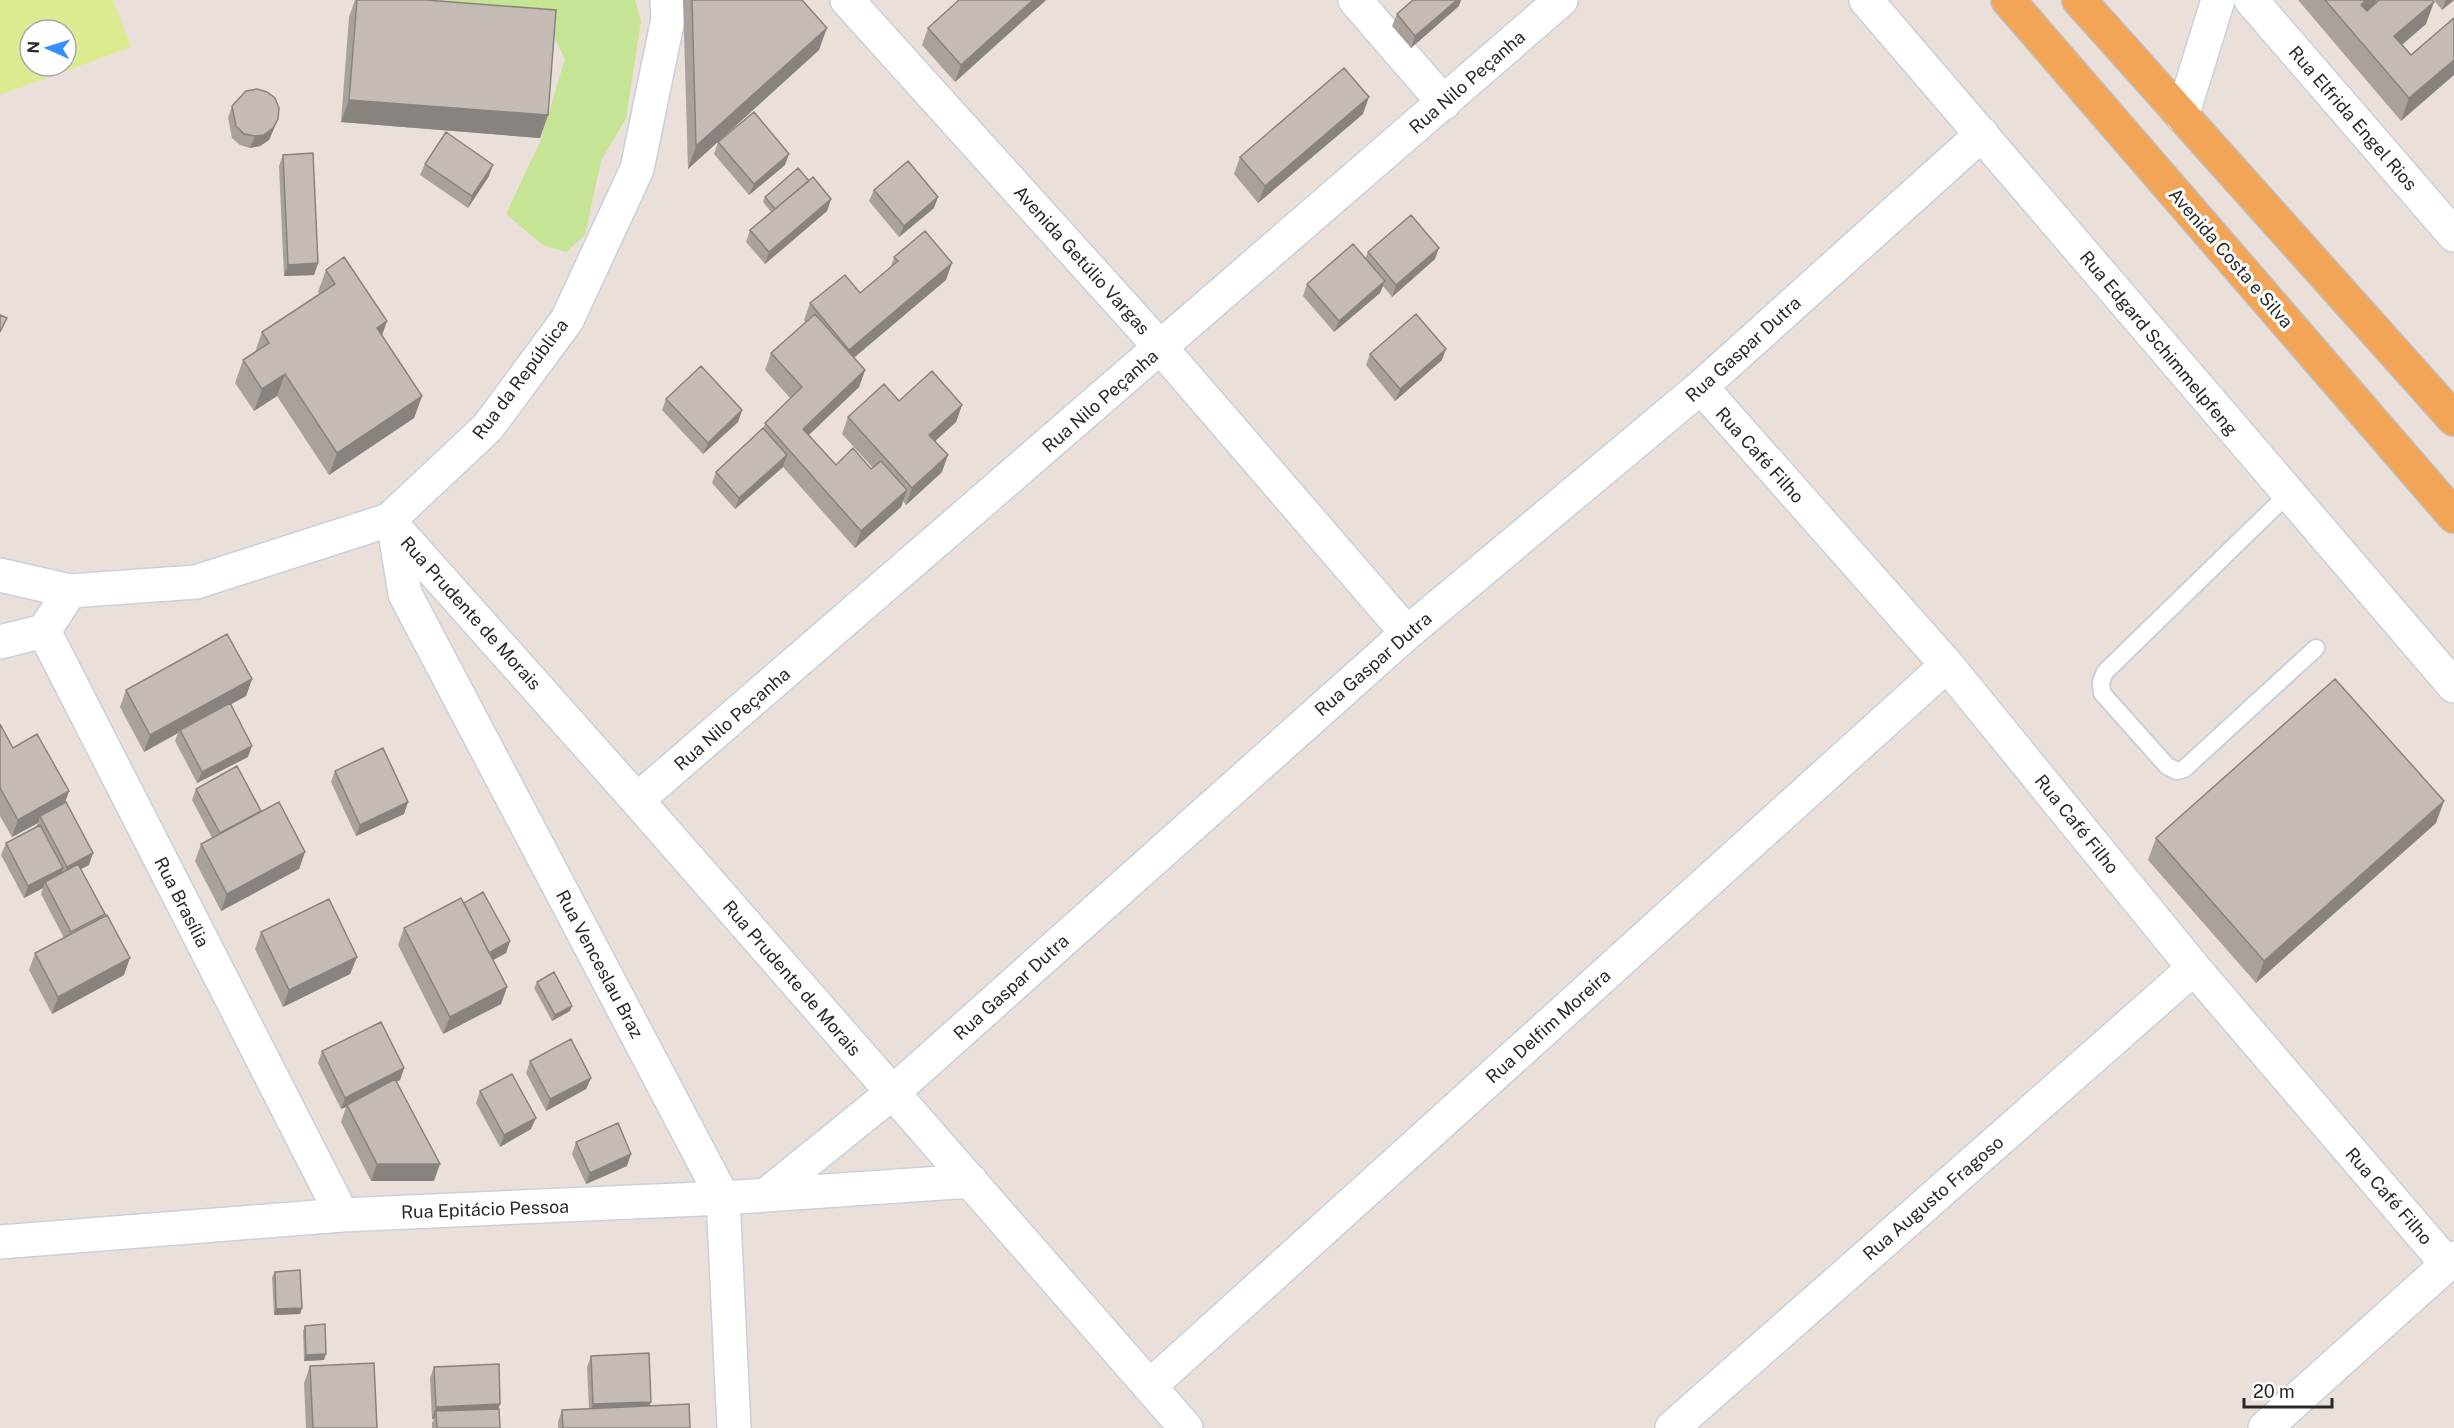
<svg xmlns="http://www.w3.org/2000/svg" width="2454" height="1428" font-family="'Public Sans',sans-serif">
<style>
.green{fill:#c5e494}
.pitch{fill:#ddeb90;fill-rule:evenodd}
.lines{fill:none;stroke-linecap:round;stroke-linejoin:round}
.service-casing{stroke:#c8d1db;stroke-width:20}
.minor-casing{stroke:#c8d1db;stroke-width:36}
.tertiary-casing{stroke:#c8d1db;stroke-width:36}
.primary-casing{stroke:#bfbfbf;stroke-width:36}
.service{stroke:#fff;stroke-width:16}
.minor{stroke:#fff;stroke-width:33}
.tertiary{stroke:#fff;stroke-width:33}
.primary{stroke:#f3a557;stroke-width:33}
.wall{fill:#a9a19c}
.shaded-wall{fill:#89837f}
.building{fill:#c4bbb5;stroke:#89837f;stroke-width:1.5}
.labels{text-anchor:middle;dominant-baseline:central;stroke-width:6;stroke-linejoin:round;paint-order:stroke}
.street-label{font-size:18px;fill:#292929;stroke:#fff}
</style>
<rect width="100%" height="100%" fill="#ebdfda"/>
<!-- green -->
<path class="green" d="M364 0H635L641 21 626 118 601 161 585 235 566 252 543 245 506 214 540 142 565 59 557 42 535 17Z"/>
<!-- pitch -->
<path class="pitch" d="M0 0H113L131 47 0 95ZM30 30H66V66H30Z"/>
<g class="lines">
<!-- service casing -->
<g class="service-casing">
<path id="service" d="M2287 495 2105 672 2101 682 2102 693 2167 766 2177 771 2184 769 2316 648"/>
</g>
<!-- minor casing -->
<g class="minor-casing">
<path id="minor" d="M847 0 1161 348 1407 633
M1355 0 1444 103
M1866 0 2454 686
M2251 0 2454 235
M2182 116 2218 0
M1701 387 1947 665 2194 968 2447 1264
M394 526 405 594 723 1198 734 1428
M396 529 637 800 1186 1428
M70 591 44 631 342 1215
M0 642 44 631
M637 800 1561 0
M766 1195 892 1093 1407 633 1701 387 1982 134
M0 1242 342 1215 723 1198 971 1181
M1150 1386 1947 665
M1672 1428 2194 968
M2265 1428 2454 1258"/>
</g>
<!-- tertiary casing -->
<g class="tertiary-casing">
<path id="tertiary" d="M0 575 70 591 196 582 389 520 488 427 567 320 637 169 668 19 667 0"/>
</g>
<!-- primary casing -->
<g class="primary-casing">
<path id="primary" d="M2008 0 2454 516
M2079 0 2454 419"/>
</g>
<!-- service -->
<use href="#service" class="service"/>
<!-- minor -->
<use href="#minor" class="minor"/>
<!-- tertiary -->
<use href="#tertiary" class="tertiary"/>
<!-- primary -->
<use href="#primary" class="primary"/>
</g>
<!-- wall -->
<path class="wall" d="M355 0H426L548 115 540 138 341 122 349 17Z
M683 0H802L819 50 688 169Z
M959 0H1046L955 82 922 45 928 28Z
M2298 0H2432L2426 24 2402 45 2411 55 2454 18 2401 121Z
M2434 0H2454L2442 10Z
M1459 6 1411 48 1392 26 1397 14Z
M232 106 278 119 269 140 260 146 250 148 240 145 232 138 228 118Z
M1363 114 1258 203 1234 174 1240 157Z
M718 142 785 165 749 195 714 154Z
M283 155 318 263 314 275 284 276 279 166Z
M425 164 489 176 468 208 420 175Z
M809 181 831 199 827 211 765 264 746 242 750 230 771 212 763 202 765 197Z
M874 190 934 208 899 237 869 201Z
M1368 252 1435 259 1392 297 1383 286 1380 293 1334 332 1303 296 1307 284 1365 259Z
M894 257 946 280 854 357 865 370 859 387 809 435 836 465 871 469 873 468 842 434 848 417 899 401 962 405 956 422 935 441 942 472 906 505 903 501 901 507 855 548 783 467 735 509 712 483 716 472 763 429 765 423 791 399 765 370 771 353 806 323 804 320 810 303 860 293 890 269Z
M326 270 387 321 382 335 422 396 414 418 329 475 277 396 254 411 235 383 243 360 255 352 262 332 320 294 318 292Z
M1370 354 1442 360 1395 401 1366 365Z
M666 399 742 410 738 422 703 454 662 410Z
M252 679 246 696 230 704 248 757 197 783 175 741 178 733 144 752 120 707 126 690Z
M0 724 13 748 69 791 65 802 89 865 81 869 104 916 124 975 52 1014 29 970 35 953 64 938 41 894 43 888 24 898 1 855 6 843 36 827 38 823 12 837 0 816Z
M335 771 408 802 404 814 356 836 331 782Z
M196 789 261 811 305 852 299 869 221 911 195 861 201 844 212 838 192 800Z
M2436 823 2256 983 2148 860 2156 838Z
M464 903 510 941 506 953 493 960 507 987 501 1004 443 1034 398 945 404 928Z
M261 932 357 957 350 974 283 1007 255 949Z
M537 982 570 1011 552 1021 534 988Z
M322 1051 404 1068 400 1080 396 1082 434 1181H371L341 1122 346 1107 341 1109 318 1063Z
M530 1061 591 1078 586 1089 546 1111 526 1073Z
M480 1091 531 1129 500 1147 476 1103Z
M576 1142 627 1166 586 1184 572 1154Z
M275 1272 302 1308 300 1314 274 1315 272 1277Z
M305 1326 324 1360 304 1361 303 1331Z
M591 1356 649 1406 690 1428H558V1422L562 1410 589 1409 587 1367Z
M310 1366 377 1428H306L304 1383Z
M434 1367 499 1409 500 1428H432V1423L434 1419H432L430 1378Z"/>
<!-- shaded-wall -->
<path class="shaded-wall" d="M1033 0H1046L955 82 961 65Z
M1457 0H1461L1459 6 1411 48 1415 36Z
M2366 0H2376L2373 10 2353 27 2361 5Z
M2446 0H2454L2442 10Z
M2434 2 2426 24 2386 58 2394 36Z
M827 28 819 50 688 169 696 146Z
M2454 60V75L2401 121 2409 98Z
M1369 97 1363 114 1258 203 1265 186Z
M349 100 548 115 540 138 341 122Z
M278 119 269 140 260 146 250 148 255 136Z
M789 154 785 165 749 195 754 184Z
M493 165 489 176 468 208 472 196Z
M938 197 934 208 899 237 904 226Z
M831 199 827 211 765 264 769 252Z
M1439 248 1435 259 1392 297 1396 285Z
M318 263 314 275 284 276 288 265Z
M952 263 946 280 843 367 849 350Z
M1385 281 1380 293 1334 332 1339 321Z
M387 321 379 343 377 328Z
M1446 349 1442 360 1395 401 1400 389Z
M865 370 859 387 797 446 803 429Z
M285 374 277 396 254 411 262 389Z
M422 396 414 418 329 475 337 453Z
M962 405 956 422 923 452 929 435Z
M742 410 738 422 703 454 708 443Z
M787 455 783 467 735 509 739 498Z
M948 455 942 472 906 505 912 488Z
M907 490 901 507 855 548 861 531Z
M252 679 246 696 181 732 180 730 178 733 144 752 150 735Z
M252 746 248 757 197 783 202 772Z
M69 791 63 808 40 816 38 823 12 837 18 820Z
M2444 801 2436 823 2256 983 2264 961Z
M408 802 404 814 356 836 360 825Z
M305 852 299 869 221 911 227 894Z
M93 853 89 865 63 878 67 867Z
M63 868 59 879 45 882 43 888 24 898 28 886Z
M510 941 506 953 484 965 489 953Z
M357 957 350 974 283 1007 289 990Z
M130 958 124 975 52 1014 58 997Z
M507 987 501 1004 443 1034 450 1017Z
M572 1006 570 1011 552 1021 555 1015Z
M404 1068 400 1080 348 1106 347 1105 346 1107 341 1109 345 1098Z
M591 1078 586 1089 546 1111 550 1099Z
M536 1118 531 1129 500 1147 504 1135Z
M631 1154 627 1166 586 1184 590 1173Z
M377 1164H440L434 1181H371Z
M302 1308 300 1314 274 1315 276 1309Z
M326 1354 324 1360 304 1361 306 1355Z
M651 1402 647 1413 589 1416 593 1404Z
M500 1404 496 1416 436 1411 434 1419H432L436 1407Z"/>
<!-- building -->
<path class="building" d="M357 0H426L556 10 548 115 349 100Z
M692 0H802L827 28 696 146Z
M959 0H1033L961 65 928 28Z
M1413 0H1457L1415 36 1397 14Z
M2325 0H2366L2361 5 2367 11 2379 0H2432L2434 2 2394 36 2411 55 2454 18V60L2409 98Z
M1344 68 1369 97 1265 186 1240 157Z
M257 89 267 92 275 98 279 108 278 119 273 128 264 135 255 136 244 134 236 126 232 106 246 91Z
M754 112 789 154 754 184 718 142Z
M446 132 493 165 472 196 425 164Z
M313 153 318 263 288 265 283 155Z
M908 161 938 197 904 226 874 190Z
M798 168 809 181 775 209 765 197Z
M813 177 831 199 769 252 750 230Z
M1411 215 1439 248 1396 285 1368 252Z
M925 231 952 263 849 350 810 303 845 275 860 293 898 261 894 257Z
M1353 244 1385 281 1339 321 1307 284Z
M344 257 387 321 377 328 422 396 337 453 285 374 262 389 243 360 269 343 262 332 335 284 326 270Z
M815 314 865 370 803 429 836 465 853 448 871 469 881 461 907 490 861 531 765 423 802 387 771 353Z
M1416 314 1446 349 1400 389 1370 354Z
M0 315 7 318 0 332Z
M701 366 742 410 708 443 666 399Z
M932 371 962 405 929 435 948 455 912 488 848 417 884 384 899 401Z
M763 428 787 455 739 498 716 472Z
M227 634 252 679 150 735 126 690Z
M2335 679 2444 801 2264 961 2156 838Z
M230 703 252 746 202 772 180 730Z
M0 724 13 748 37 734 69 791 18 820 0 788Z
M383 748 408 802 360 825 335 771Z
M237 766 261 811 220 833 196 789Z
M66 802 93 853 67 867 40 816Z
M279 802 305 852 227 894 201 844Z
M40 825 63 868 28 886 6 843Z
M78 864 105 914 71 932 45 882Z
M483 892 510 941 489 953 464 903Z
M461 898 507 987 450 1017 404 928Z
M329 899 357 957 289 990 261 932Z
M107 915 130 958 58 997 35 953Z
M554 972 572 1006 555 1015 537 982Z
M381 1022 404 1068 345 1098 322 1051Z
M571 1039 591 1078 550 1099 530 1061Z
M512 1074 536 1118 504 1135 480 1091Z
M395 1079 440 1164H377L347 1105Z
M618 1123 631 1154 590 1173 576 1142Z
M300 1270 302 1308 276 1309 275 1272Z
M325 1324 326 1354 306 1355 305 1326Z
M649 1353 651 1402 593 1404 591 1356Z
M374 1363 377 1428H313L310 1366Z
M499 1364 500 1404 436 1407 434 1367Z
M689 1404 690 1428H563L562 1410Z
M499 1409 500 1428H437L436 1411Z"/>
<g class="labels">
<!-- street labels -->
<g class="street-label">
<text transform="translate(1467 82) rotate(-41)">Rua Nilo Peçanha</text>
<text transform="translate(2353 118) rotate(49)">Rua Elfrida Engel Rios</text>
<text transform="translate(2231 258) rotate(49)">Avenida Costa e Silva</text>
<text transform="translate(1082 260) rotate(48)">Avenida Getúlio Vargas</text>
<text transform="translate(2159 343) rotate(50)">Rua Edgard Schimmelpfeng</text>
<text transform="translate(1743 349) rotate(-42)">Rua Gaspar Dutra</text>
<text transform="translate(520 379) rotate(-53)">Rua da República</text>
<text transform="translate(1100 401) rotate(-41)">Rua Nilo Peçanha</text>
<text transform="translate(1760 455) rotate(48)">Rua Café Filho</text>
<text transform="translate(471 613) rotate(48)">Rua Prudente de Morais</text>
<text transform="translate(1373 664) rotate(-41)">Rua Gaspar Dutra</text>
<text transform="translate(732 719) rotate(-41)">Rua Nilo Peçanha</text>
<text transform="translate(2077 824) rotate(51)">Rua Café Filho</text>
<text transform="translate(182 902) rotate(63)">Rua Brasília</text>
<text transform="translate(600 964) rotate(62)">Rua Venceslau Braz</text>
<text transform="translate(792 978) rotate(49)">Rua Prudente de Morais</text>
<text transform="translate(1011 987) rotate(-42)">Rua Gaspar Dutra</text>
<text transform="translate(1548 1026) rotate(-42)">Rua Delfim Moreira</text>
<text transform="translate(2389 1196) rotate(49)">Rua Café Filho</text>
<text transform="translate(1933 1198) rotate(-41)">Rua Augusto Fragoso</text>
<text transform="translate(485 1209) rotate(-2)">Rua Epitácio Pessoa</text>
</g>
</g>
<!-- north arrow -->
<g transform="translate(48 48) rotate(273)"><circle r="28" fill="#ffffff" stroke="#a9a9a9" stroke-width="1.5"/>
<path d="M0-4.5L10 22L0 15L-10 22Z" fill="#3590fd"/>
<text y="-9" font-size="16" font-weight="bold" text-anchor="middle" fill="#292929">N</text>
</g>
<!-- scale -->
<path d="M2244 1398v9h88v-9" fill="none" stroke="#292929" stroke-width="3"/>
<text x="2253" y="1398" font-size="18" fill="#292929" stroke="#ffffff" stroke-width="4.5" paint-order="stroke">20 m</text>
</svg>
